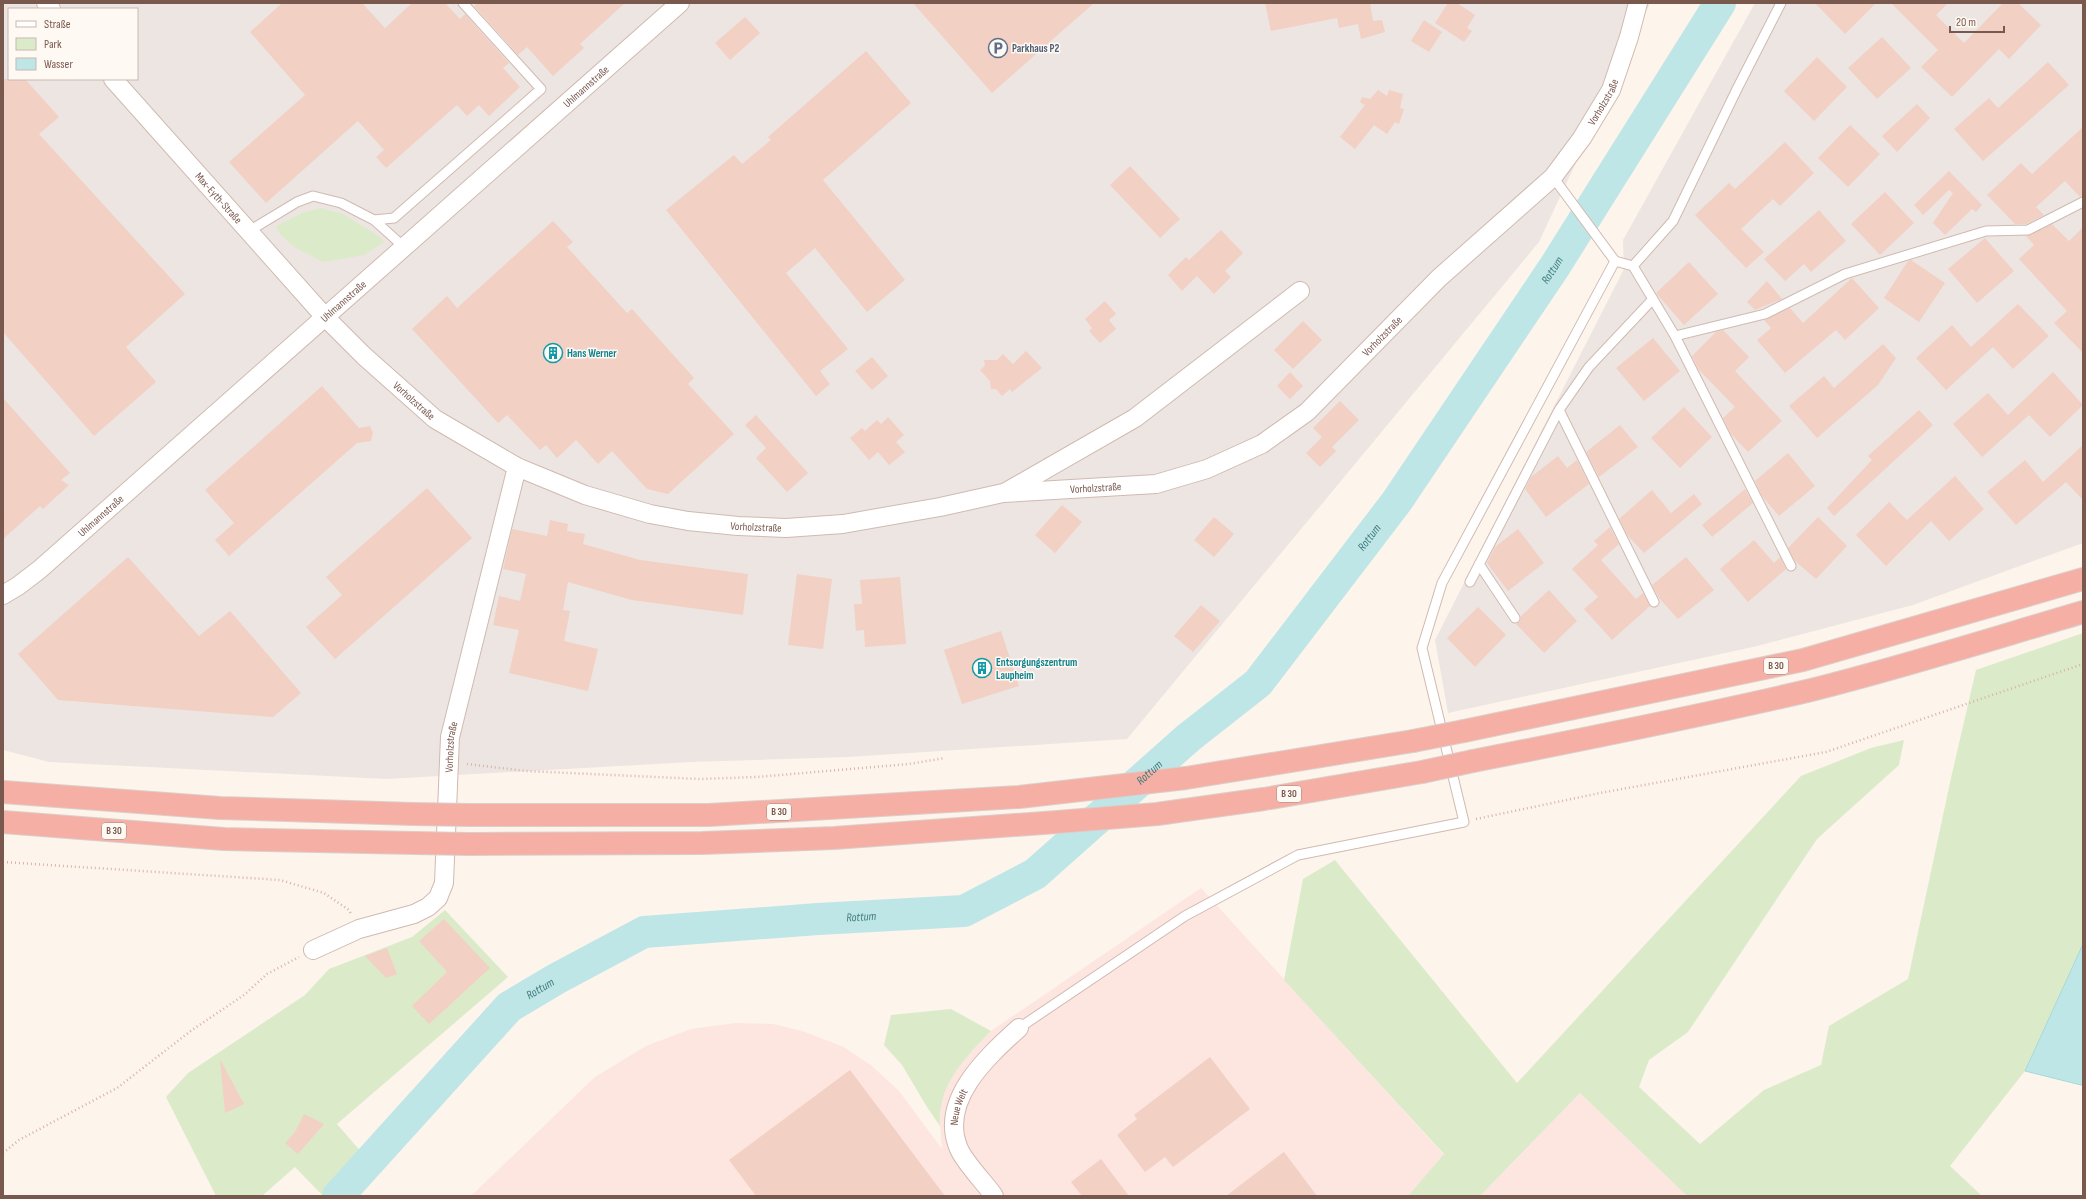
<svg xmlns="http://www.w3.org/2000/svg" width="2086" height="1199" font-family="'Sofia Sans Condensed',sans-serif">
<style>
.commercial{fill:#fde5e0}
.industrial{fill:#ede5e1;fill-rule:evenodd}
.green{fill:#dbebc9}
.water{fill:#bfe6e7;stroke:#a6d8d9}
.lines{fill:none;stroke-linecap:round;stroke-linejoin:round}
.river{stroke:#bfe6e7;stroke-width:32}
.building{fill:#f2d0c4}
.lane-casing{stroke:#d0bab0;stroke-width:11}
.street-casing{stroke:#d0bab0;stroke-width:20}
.highway-casing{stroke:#d9d0cd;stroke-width:24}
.path{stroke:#d8b3a6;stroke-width:2.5;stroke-dasharray:1 3;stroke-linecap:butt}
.lane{stroke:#fff;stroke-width:9}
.street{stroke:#fff;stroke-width:18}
.highway{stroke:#f6afa4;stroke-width:22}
.highway-bridge-casing{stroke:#d9d0cd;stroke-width:24;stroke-linecap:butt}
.highway-bridge{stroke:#f6afa4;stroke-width:22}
.labels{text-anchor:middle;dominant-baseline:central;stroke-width:3;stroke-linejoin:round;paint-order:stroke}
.shield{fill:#fff9f3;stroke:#a18880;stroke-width:1}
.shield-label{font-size:10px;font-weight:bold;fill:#79584e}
.service-label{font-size:11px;font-weight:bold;fill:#4e5e75;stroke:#fff9f3;text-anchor:start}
.street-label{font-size:11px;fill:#79584e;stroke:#fff9f3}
.culture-label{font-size:11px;font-weight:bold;fill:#0d838f;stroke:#fff9f3;text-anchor:start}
.water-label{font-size:12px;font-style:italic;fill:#407b7e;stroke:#fff9f3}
</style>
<rect width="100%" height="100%" fill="#fdf4ec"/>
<!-- commercial -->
<path class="commercial" d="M1201 888 1444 1155 1408 1196H471L595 1077 646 1046 691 1029 736 1023 773 1024 802 1031 844 1047 872 1066 899 1091 942 1149 939 1112 945 1088 958 1066 991 1031Z
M1580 1093 1687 1196H1480Z"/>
<!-- industrial -->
<path class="industrial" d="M3 3H1650L1539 242 1127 739 848 757 691 762 386 779 49 762 3 750ZM9 9H137V79H9Z
M1755 3H2083V543L1913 605 1753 647 1448 713 1435 640 1624 269 1623 240Z"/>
<!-- green -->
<path class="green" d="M321 208 343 214 380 237 384 242 364 255 323 262 294 247 280 234 276 226 302 213Z
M2083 633V944L2025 1071 1950 1166 1982 1196H1687L1580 1093 1480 1196H1408L1444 1154 1284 980 1303 879 1335 860 1517 1083 1801 776 1871 748 1904 740 1899 765 1817 839 1688 1032 1649 1060 1639 1087 1700 1144 1764 1090 1821 1065 1829 1026 1908 979 1951 778 1976 670Z
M445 910 508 977 337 1124 363 1154 323 1196 295 1167 262 1196H216L166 1097 188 1073 305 995 329 969 412 937Z
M951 1009 991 1031C965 1058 937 1085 940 1126L927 1107 902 1065 884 1045 891 1015Z"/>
<!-- water -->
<path class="water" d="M2083 944V1084L2081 1085 2025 1071Z"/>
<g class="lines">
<!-- river -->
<path class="river" id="s1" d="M338 1196 509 1007 556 979 644 932 818 919 964 911 1035 874 1188 738 1258 683 1397 501 1555 266 1720 3"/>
</g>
<!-- building -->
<path class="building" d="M282 3H362L385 28 412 3H445L460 19 465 14 509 63 503 68 520 87 489 116 479 105 467 116 457 105 386 168 376 157 384 150 358 121 266 203 229 162 305 95 250 32Z
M477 3H625L580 44 584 48 553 76 527 47 518 55 474 6Z
M913 3H1094L992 93Z
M1265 3H1370L1373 21 1382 20 1385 32 1361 39 1358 24 1339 28 1337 18 1271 31Z
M1448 3H1457L1475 15 1467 28 1472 31 1464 42 1435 23Z
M1815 3H1876L1845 34Z
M1891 3H1948L1936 15 1964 43 2003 3H2018L2041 25 2009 59 1999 49 1952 97 1921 67 1938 50Z
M745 17 760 33 730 60 715 43Z
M1424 20 1442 32 1429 52 1411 41Z
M1882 37 1911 68 1877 99 1848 68Z
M866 51 911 103 823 180 905 280 867 312 815 248 786 273 848 349 820 371 830 384 816 396 666 210 734 155 742 164 771 140 768 137Z
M1817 57 1847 87 1814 121 1784 91Z
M2048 62 2069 85 1983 161 1954 129 1989 98 1998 108Z
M3 79H25L59 117 39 134 185 294 126 347 156 382 94 436 3 332Z
M1378 90 1387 96 1389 90 1403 94 1400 108 1404 109 1399 124 1395 122 1387 134 1374 125 1355 149 1340 137 1365 105 1360 102 1362 97 1370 99Z
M1917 104 1930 118 1897 152 1882 136Z
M1850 125 1880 154 1848 187 1818 158Z
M2083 127V196L2080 197 2065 181 2036 207 2044 215 2026 224H2015L1987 195 2021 163 2032 174Z
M1785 142 1814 173 1780 206 1773 199 1741 229 1764 252 1746 268 1695 215 1729 183 1735 189Z
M1130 166 1180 219 1160 238 1110 185Z
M1949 171 1982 205 1976 212 1972 209 1945 235 1933 223 1953 193 1949 190 1923 215 1914 205Z
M1885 192 1914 223 1880 255 1851 224Z
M1819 210 1846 241 1811 272 1804 264 1785 281 1764 259Z
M553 221 573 242 567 247 627 313 632 309 694 378 688 384 734 434 668 494 647 489 612 451 598 464 576 440 557 458 546 445 540 450 507 415 498 423 412 329 447 296 457 308Z
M2052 224 2069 241 2083 227V353L2054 323 2067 311 2019 259 2034 245 2026 236Z
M1221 230 1243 253 1225 271 1231 277 1214 294 1197 276 1182 291 1168 275 1186 257 1189 260Z
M1985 238 2014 271 1977 303 1948 269Z
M1911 260 1945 283 1919 322 1884 298 1908 261Z
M1689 262 1718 294 1684 325 1656 293Z
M1852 278 1879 308 1845 340 1836 330 1785 373 1757 340 1771 328 1764 320 1790 308 1803 323Z
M1767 281 1782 299 1755 310 1747 302Z
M1105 301 1116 314 1109 320 1116 329 1100 343 1089 331 1092 328 1085 319Z
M2018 304 2049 336 2013 369 1993 347 1946 390 1916 358 1952 325 1971 347Z
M1303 321 1322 340 1293 369 1274 350Z
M1723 330 1749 357 1735 371 1782 421 1748 452 1731 434 1723 418 1735 407 1699 370 1692 356 1716 332Z
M1653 338 1680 371 1644 401 1616 368Z
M1883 344 1896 358 1878 385 1817 438 1789 406 1824 376 1834 388Z
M1026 351 1042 368 1012 392 1010 389 1002 396 996 389H991L990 381 980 370 985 366 984 360H997L1003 354 1013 364Z
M872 357 888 376 872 390 855 371Z
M1290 372 1303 386 1290 399 1277 386Z
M2053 372 2083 405 2050 437 2029 415 1982 457 1953 424 1988 393 2008 415Z
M322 386 359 428 370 426 373 433 371 441 357 443 229 556 215 540 234 523 205 490Z
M3 398 70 473 61 480 69 485 43 509 40 506 3 539Z
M1340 401 1359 420 1332 447 1336 451 1320 467 1306 453 1322 437 1313 428Z
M1684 407 1712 437 1680 468 1651 438Z
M1919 410 1933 425 1834 516 1827 508 1872 460 1868 456Z
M756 415 808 473 787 492 756 458 766 448 745 425Z
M888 417 904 435 896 442 905 452 889 465 878 452 869 460 850 438 862 428 865 431 877 420 881 424Z
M1620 425 1638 447 1599 477 1586 452Z
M2083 445V500L2066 482 2016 525 1987 492 2025 460 2043 482Z
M1788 453 1815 486 1779 516 1762 496 1755 481Z
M1558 456 1567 468 1577 460 1589 484 1546 517 1525 489 1531 477Z
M1955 476 1984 509 1949 541 1931 521 1886 566 1856 535 1889 502 1907 520Z
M427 488 472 538 335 659 306 627 342 595 326 577Z
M1745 489 1753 503 1712 537 1702 525Z
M1652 490 1671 513 1694 494 1702 504 1644 553 1628 536 1619 519Z
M1062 505 1082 522 1055 553 1035 535Z
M1214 517 1234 534 1214 557 1194 540Z
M1818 517 1847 546 1816 579 1795 561 1788 548Z
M550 520 568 524 567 531 585 534 583 544 640 560 748 574 743 615 632 600 568 582 563 610 570 611 564 641 598 649 588 691 509 673 519 630 493 625 499 596 520 601 526 574 503 569 512 529 547 536Z
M1610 527 1619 544 1601 560 1636 599 1643 593 1650 606 1612 640 1584 609 1598 597 1572 569 1598 545 1594 541Z
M1518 529 1544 563 1508 591 1487 563 1495 547Z
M1754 540 1774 563 1780 557 1786 569 1748 602 1720 569Z
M128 557 199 636 230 611 301 693 273 717 58 700 18 654Z
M1686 557 1714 590 1678 619 1659 598 1652 585Z
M797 574 832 579 823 649 788 645Z
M900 577 906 644 865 647 864 630 856 631 854 604H862L860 580Z
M1549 590 1577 621 1544 653 1516 624 1520 621 1521 616Z
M1201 605 1220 621 1193 652 1174 636Z
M1478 607 1506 635 1475 667 1447 638Z
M1001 631 1019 686 962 704 944 650Z
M444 919 490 968 429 1024 412 1006 447 972 419 941Z
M387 948 397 974 386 978 365 956Z
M1210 1057 1250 1109 1173 1167 1165 1157 1145 1172 1117 1135 1137 1119 1134 1115Z
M220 1059 244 1104 225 1113Z
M850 1070 945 1196H756L729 1160Z
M304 1114 324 1124 298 1154 285 1143 295 1132Z
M1284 1152 1317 1196H1226Z
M1101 1159 1129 1196H1082L1071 1182Z"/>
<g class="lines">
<!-- lane casing -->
<g class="lane-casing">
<path id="lane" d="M374 220 404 247
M249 231 297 202 313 196 341 203 374 220 394 218 541 89 463 3
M1615 261 1633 266 1675 336 1791 566
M1633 266 1673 221 1737 89 1781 3
M1675 336 1765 314 1845 274 1986 231 2028 230 2083 202
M1559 410 1654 602
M1479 564 1515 618
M1470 582 1559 410 1589 367 1653 299
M1019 1028 1185 916 1298 855 1464 822 1422 648 1442 583 1615 261 1553 177"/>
</g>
<!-- street casing -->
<g class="street-casing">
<g id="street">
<path d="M46 3 51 9"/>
<path id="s2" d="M113 79 325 317 364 356 435 419 517 467 585 495 650 514 688 521 738 526 786 528 843 524 940 507 1003 493 1156 484 1207 469 1262 444 1307 412 1439 278 1553 177 1582 138 1611 90 1629 37 1638 3"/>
<path d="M1006 492 1135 418 1300 291"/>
<path id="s3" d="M3 595 18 586 39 570 680 3"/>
<path id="s4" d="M313 950 359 929 414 914 428 907 438 898 444 883 450 737 517 467"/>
<path id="s5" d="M994 1196C985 1183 965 1163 959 1149 938 1101 987 1057 1019 1028"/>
</g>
</g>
<!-- highway casing -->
<g class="highway-casing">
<path id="highway" d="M1464 731 1803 660 2083 579
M1473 761C1585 739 1696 717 1807 691 1900 668 1991 639 2083 612
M3 792 220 808 413 814
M469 815H709L1019 797 1186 778 1413 741
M3 822 224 839 415 843
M469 844 702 843 834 838 1057 822 1157 814 1264 799 1422 772"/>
</g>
<!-- path -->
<path class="path" d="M467 764 526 771 699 779 757 777 909 764 945 758
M1476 819 1600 793 1826 752 2083 664
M3 862 280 880 324 893 349 910 351 914
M3 1153 19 1140 117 1088 192 1030 244 995 267 974 299 957"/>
<!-- lane -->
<use href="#lane" class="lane"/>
<!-- street -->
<use href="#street" class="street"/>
<!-- highway -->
<use href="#highway" class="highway"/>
<!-- highway-bridge casing -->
<g class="highway-bridge-casing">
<path id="highway-bridge" d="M1413 741 1464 731
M1422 772 1473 761
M413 814 469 815
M415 843 469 844"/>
</g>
<!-- highway-bridge -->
<use href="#highway-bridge" class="highway-bridge"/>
</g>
<!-- icons -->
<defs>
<g id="parking-ring" transform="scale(1)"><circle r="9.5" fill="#fff9f3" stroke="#5c6f8a" stroke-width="1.5"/><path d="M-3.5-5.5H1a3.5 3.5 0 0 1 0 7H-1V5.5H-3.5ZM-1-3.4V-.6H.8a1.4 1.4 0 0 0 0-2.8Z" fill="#5c6f8a"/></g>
<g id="building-ring" transform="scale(1)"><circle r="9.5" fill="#fff9f3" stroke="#0f9aa8" stroke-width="1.5"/><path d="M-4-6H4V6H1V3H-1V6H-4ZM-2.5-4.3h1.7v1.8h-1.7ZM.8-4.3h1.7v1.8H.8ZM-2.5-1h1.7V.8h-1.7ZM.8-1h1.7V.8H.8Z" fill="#0f9aa8"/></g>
</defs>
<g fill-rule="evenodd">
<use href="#parking-ring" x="998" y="48"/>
<use href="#building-ring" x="553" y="353"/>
<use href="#building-ring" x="982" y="668"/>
</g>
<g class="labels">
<!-- shield labels -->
<g class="shield">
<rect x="1764" y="658" width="24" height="16" rx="3"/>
<rect x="1277" y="786" width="24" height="16" rx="3"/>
<rect x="767" y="804" width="24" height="16" rx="3"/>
<rect x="102" y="823" width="24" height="16" rx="3"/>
</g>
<g class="shield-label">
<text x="1776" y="666">B 30</text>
<text x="1289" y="794">B 30</text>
<text x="779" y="812">B 30</text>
<text x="114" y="831">B 30</text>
</g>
<!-- service labels -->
<g class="service-label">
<text x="1012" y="48">Parkhaus P2</text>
</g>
<!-- street labels -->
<g class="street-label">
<text stroke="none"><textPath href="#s3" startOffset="774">Uhlmannstraße</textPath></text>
<text stroke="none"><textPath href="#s2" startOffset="1815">Vorholzstraße</textPath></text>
<text stroke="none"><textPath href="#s2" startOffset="159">Max-Eyth-Straße</textPath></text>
<text stroke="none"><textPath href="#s3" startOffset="450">Uhlmannstraße</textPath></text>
<text stroke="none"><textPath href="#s2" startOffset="1491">Vorholzstraße</textPath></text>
<text stroke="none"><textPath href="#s2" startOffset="441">Vorholzstraße</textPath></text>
<text stroke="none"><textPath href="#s2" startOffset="1155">Vorholzstraße</textPath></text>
<text stroke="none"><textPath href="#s3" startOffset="126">Uhlmannstraße</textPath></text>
<text stroke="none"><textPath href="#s2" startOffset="812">Vorholzstraße</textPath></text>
<text stroke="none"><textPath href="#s4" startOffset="289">Vorholzstraße</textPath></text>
<text stroke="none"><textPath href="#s5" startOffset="102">Neue Welt</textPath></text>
</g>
<!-- culture labels -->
<g class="culture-label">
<text x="567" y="353">Hans Werner</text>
<text x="996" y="662">Entsorgungszentrum<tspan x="996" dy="13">Laupheim</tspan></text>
</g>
<!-- water labels -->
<g class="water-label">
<text stroke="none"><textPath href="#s1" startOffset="1611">Rottum</textPath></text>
<text stroke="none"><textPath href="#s1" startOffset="1287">Rottum</textPath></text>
<text stroke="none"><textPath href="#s1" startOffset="963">Rottum</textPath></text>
<text stroke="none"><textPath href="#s1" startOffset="627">Rottum</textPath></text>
<text stroke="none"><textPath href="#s1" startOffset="291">Rottum</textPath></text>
</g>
</g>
<!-- border -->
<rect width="2086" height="1199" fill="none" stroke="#79584e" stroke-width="8"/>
<!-- legend -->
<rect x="8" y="8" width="130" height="72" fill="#fff9f3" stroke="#c9b9b1"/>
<rect x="16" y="21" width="20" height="6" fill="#ffffff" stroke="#c9b9b1"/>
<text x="44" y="28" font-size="12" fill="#79584e">Straße</text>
<rect x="16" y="38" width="20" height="12" fill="#dbebc9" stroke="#c9b9b1"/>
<text x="44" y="48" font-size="12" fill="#79584e">Park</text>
<rect x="16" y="58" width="20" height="12" fill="#bfe6e7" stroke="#c9b9b1"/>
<text x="44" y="68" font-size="12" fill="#79584e">Wasser</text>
<!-- scale -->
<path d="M1950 26v6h54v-6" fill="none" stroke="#79584e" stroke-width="2"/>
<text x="1956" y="26" font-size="12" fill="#79584e" stroke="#fff9f3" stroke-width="3" paint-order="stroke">20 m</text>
</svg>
